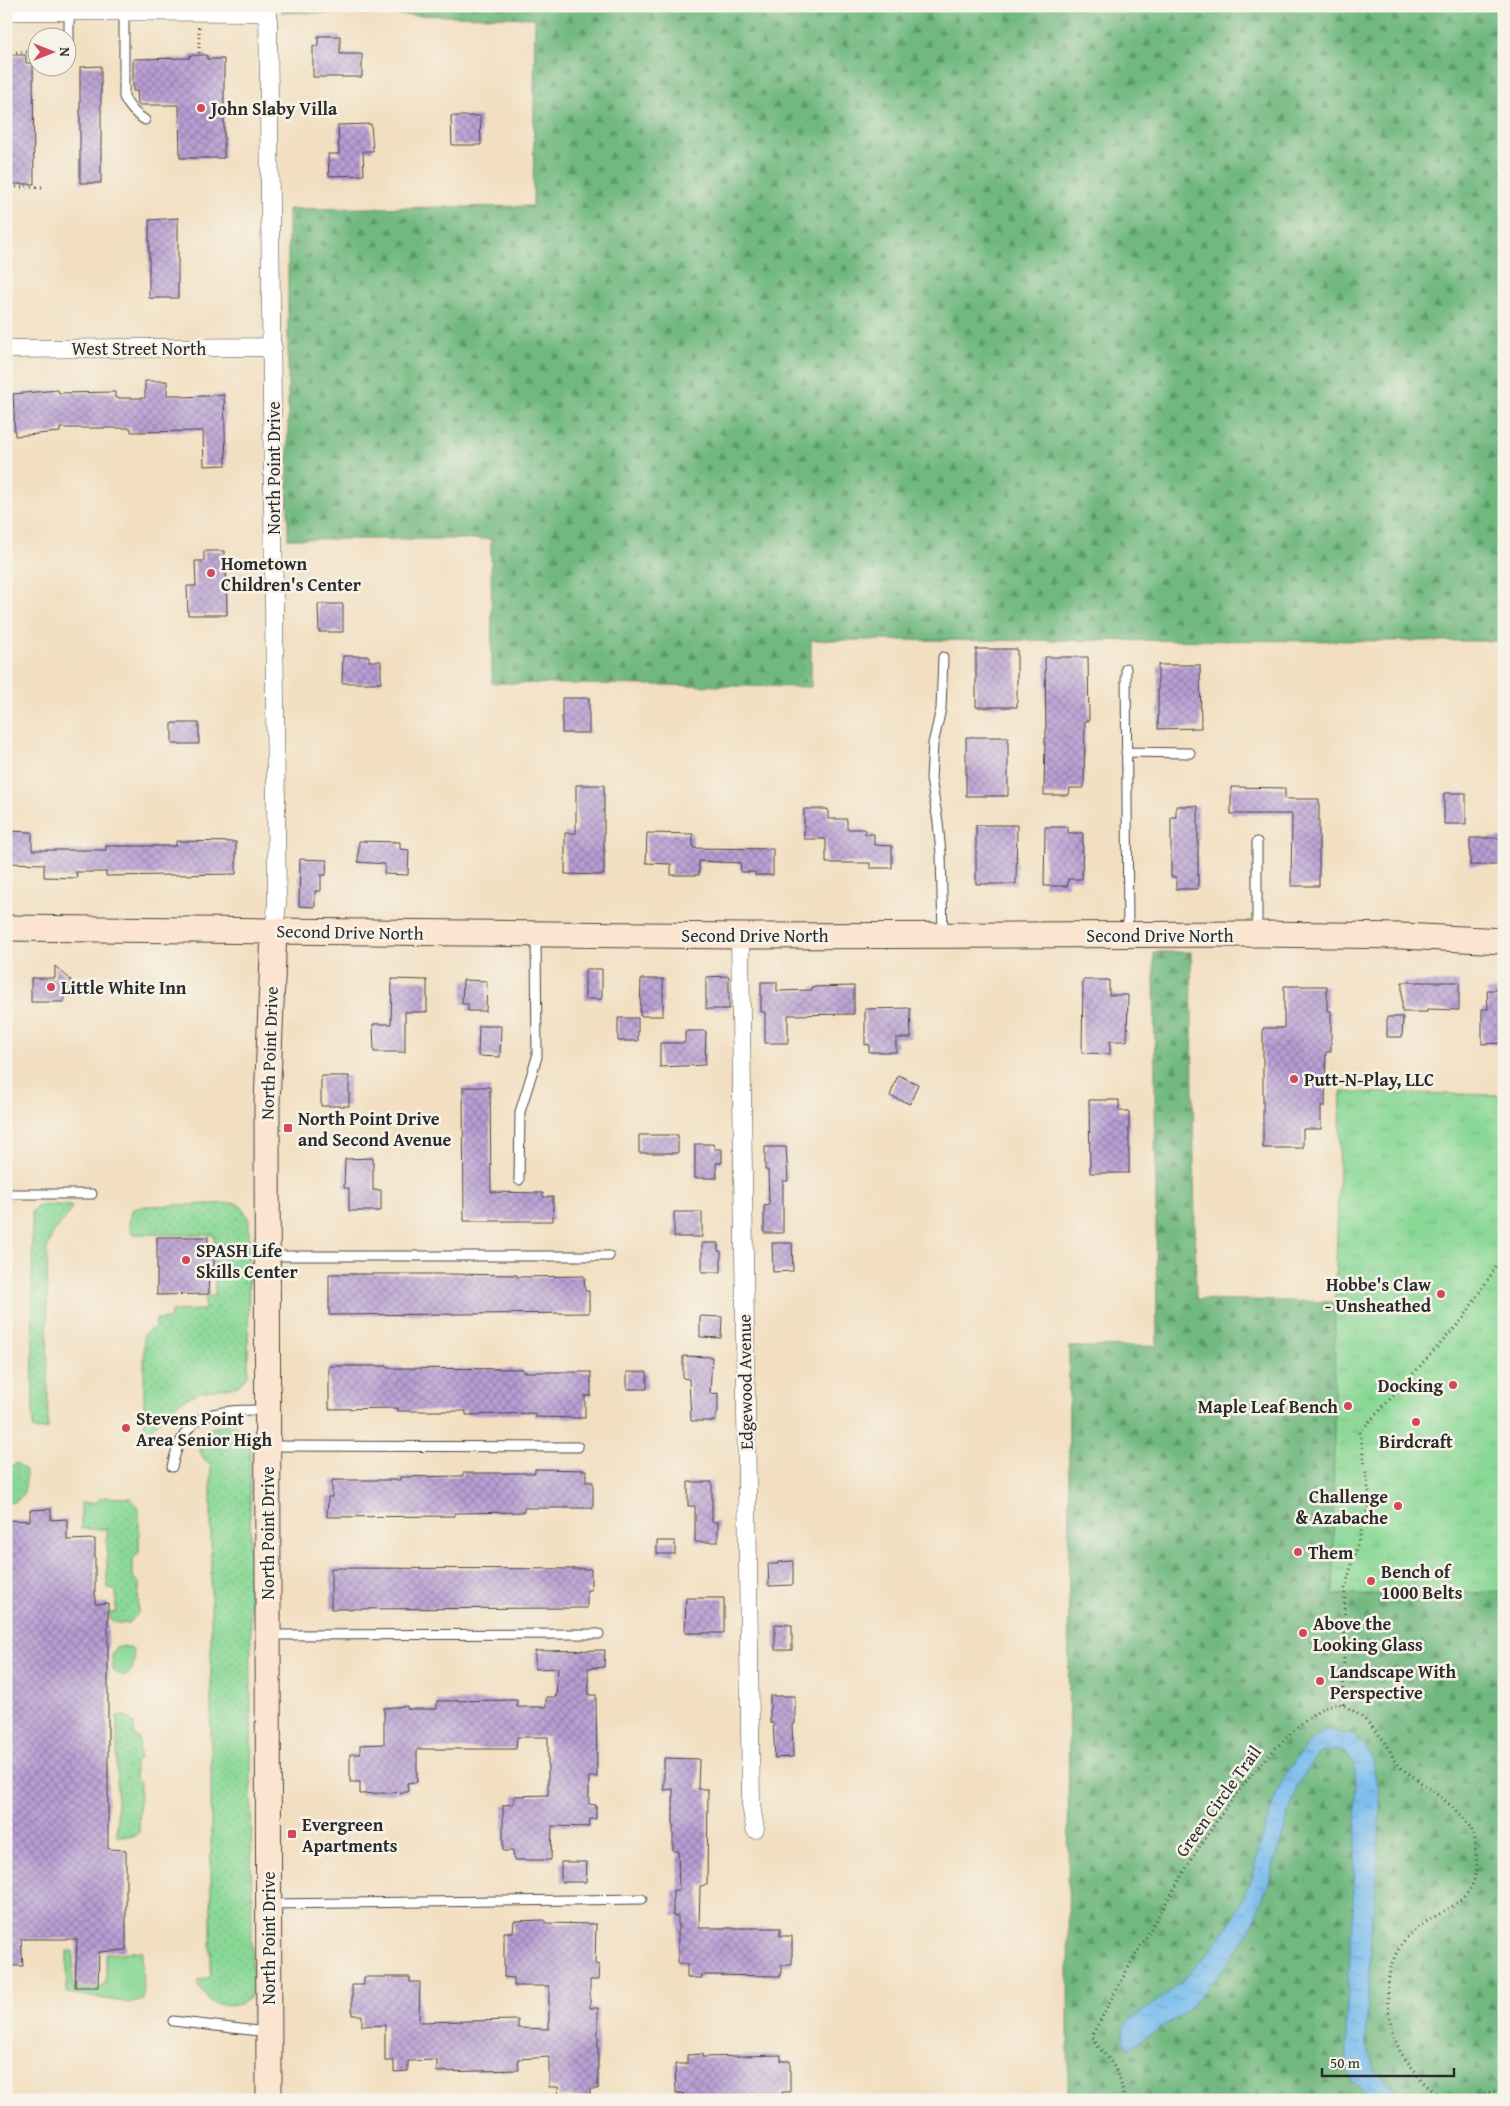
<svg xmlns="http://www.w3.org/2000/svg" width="1510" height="2106" font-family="'Gentium Book Plus',serif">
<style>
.grass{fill:url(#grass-dots);stroke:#5a8260}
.forest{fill:url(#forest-firs);stroke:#4d7255}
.park{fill:url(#park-tufts);stroke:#5a8260}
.garden{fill:#8ad896;stroke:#5a8260}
.water{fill:url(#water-ripples);stroke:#50738c}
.building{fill:url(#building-cross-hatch)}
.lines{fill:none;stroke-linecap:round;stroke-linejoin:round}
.lane-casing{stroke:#494642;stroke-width:11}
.street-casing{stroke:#494642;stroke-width:19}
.secondary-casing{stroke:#494642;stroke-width:27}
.path{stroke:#494642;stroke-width:3;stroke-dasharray:1 4;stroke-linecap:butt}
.lane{stroke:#fff;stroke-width:9}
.street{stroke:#fff;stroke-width:18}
.secondary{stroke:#fce5d0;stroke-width:25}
.poi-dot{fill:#d1495b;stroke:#f7f3e8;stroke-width:2}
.labels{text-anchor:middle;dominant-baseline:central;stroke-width:5;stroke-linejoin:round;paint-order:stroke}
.poi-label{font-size:18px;font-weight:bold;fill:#2b2b2b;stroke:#f7f3e8;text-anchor:start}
.street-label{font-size:18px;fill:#2b2b2b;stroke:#f7f3e8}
</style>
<defs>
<pattern id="grass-dots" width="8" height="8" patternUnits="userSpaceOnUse" patternTransform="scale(1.25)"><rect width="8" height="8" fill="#8ad896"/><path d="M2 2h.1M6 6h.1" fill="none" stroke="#77ba81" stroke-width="1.8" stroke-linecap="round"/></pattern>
<pattern id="forest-firs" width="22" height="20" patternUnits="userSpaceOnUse" patternTransform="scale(1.25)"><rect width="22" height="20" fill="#6fb87f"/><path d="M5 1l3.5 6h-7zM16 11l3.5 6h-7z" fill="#5b9668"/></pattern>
<pattern id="park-tufts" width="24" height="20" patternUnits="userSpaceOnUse" patternTransform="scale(1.25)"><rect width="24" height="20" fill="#8ad896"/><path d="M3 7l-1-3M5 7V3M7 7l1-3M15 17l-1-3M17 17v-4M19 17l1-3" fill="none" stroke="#77ba81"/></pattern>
<pattern id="water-ripples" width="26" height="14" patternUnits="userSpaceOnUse" patternTransform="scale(1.25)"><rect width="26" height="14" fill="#76bbed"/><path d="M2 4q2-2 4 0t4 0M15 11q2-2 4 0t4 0" fill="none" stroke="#6198c0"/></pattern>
<pattern id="building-cross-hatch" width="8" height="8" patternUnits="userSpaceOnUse" patternTransform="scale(1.25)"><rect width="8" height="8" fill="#b89ed4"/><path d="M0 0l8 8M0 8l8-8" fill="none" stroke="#9681ac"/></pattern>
</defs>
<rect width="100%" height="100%" fill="#f7f3e8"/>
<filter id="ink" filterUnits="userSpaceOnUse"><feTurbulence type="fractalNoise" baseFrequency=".02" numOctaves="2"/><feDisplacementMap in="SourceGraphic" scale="10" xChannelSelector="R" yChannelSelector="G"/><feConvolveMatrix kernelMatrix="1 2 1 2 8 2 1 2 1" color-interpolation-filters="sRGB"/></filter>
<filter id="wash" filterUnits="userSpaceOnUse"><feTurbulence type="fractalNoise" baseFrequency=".0096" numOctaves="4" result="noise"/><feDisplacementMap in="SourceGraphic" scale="20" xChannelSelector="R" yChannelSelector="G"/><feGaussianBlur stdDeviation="1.12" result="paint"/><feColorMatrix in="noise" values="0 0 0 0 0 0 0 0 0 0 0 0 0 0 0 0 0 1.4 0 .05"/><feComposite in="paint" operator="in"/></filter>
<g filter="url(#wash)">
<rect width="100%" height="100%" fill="#f2dfc1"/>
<!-- grass -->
<path class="grass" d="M236 1203 242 1207 249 1220 248 1375 238 1386 200 1392 179 1402 152 1428 145 1427 144 1421V1334L156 1326V1319H170L171 1311 205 1310V1296H215L214 1235 132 1234C128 1224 128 1218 133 1209L147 1206Z
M40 1205H68L72 1207 71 1211 54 1231 47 1248 48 1429 33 1430 32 1211Z
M227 1424 236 1425 250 1437 252 1983 250 1997C236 2009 225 2007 209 2001L198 1985 199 1980 211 1977V1467C189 1445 199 1428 227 1424Z
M17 1463 26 1470C26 1486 26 1503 6 1503V1469Z
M104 1497 130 1498 137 1507 139 1515V1553L133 1559V1577L139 1583 138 1613 129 1623 120 1624 110 1619 109 1613 116 1612V1590L107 1589V1529H81V1503H96L99 1499Z
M117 1716H125L134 1724V1734L139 1738 140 1758 135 1763V1778L140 1783 139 1832 134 1836H117Z"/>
<!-- forest -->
<path class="forest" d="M282 6H1504V641L811 640V687L492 683 491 539H288V209L533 206 535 18 282 12Z
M1154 952H1191L1196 1299 1335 1302 1333 1595 1504 1592V2100H1068L1069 1347 1157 1346Z"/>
<!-- park -->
<path class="park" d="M1341 1092 1504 1095V1592L1333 1595 1335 1302Z"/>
<!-- garden -->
<path class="garden" d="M124 1646 133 1649C137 1664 130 1685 113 1670L112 1655 116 1648Z
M67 1951H73V1989H99L106 1982V1954L142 1951 143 2000 131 2003 67 1993Z"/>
<!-- water -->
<path class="water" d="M1326 1729 1355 1736 1363 1744 1372 1758 1380 1802 1378 1865 1371 1934 1366 2042 1375 2070 1409 2100H1374L1353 2082 1347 2068 1346 2021 1356 1846V1784L1354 1763 1346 1753 1334 1750 1320 1753 1306 1770 1297 1787 1268 1885 1254 1922 1232 1958 1187 2011 1131 2047 1126 2046 1123 2037 1124 2026C1138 2013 1155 2004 1170 1992 1188 1976 1215 1947 1228 1926 1237 1911 1247 1891 1252 1875 1269 1818 1275 1766 1326 1729Z"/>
<g id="blocks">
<!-- building -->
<path class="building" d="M318 36H340V54H362V77H313V46H318Z
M11 55H26V63H33L34 184H6V63H11Z
M190 55H207V59H224V158H180L179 105H138L137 91H133V59L190 58Z
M101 66V183H80V67Z
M451 116H480L481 145H452Z
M371 124 373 151H363L364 175 329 176 328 154H339L338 125Z
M178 218V298H149V220Z
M145 381H167V395H182V397L224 395 226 465 204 466 203 431 131 432V428H60V432L15 436 13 394 58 390 59 393 115 392V398H145Z
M204 551H224V561H226L227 615H188L187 586H196L195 561H204Z
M318 604H343V632H319Z
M976 649H1017V707H976Z
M343 656H369V661H381V683H342Z
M1045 657H1088L1089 721H1085L1084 788H1070L1069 795H1044L1045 738H1046Z
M1158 665H1200L1201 728 1158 729Z
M562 698H589V733H562Z
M172 723H199V744H172Z
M966 737H1008V796H966Z
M576 785H604V875L565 874V833H576Z
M1231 787 1285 788V799H1319V886H1291L1292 814H1231Z
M1444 793H1466V824H1444Z
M1176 806H1198V889H1176V877H1171V817H1176Z
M804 809H828V819H847V829H865V834H874V845L892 846V868H870V863H826V839H804Z
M976 825H1017L1016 884H976Z
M1045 827H1068V833H1083L1082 879H1068V886H1044Z
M10 831 32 832V850H106V846H176V841L236 842V874L106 876V872H76L77 878 44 877V864L6 863V838H9Z
M647 833 693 834V848L773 849V875H755V872H741L740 863 699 861V875H671V864L646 863Z
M1470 838H1504V865H1470Z
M359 841 400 842V849L409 850 408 875 384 874 385 864 358 862Z
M300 859 327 860 326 875H321V891H315V907L299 906Z
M55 966 71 980V994L64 995V1002H31V978H55Z
M585 969H602V999H585Z
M729 976V1009H706V977Z
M392 979 427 980V1012H405V1052H374L373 1024H391Z
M641 979H663V1016H640Z
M463 980 487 981 486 1011H468V1004H462Z
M1083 980H1109V995H1128L1127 1041H1110V1054L1082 1053Z
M761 982H777V991L812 990V987L854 986V1014L788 1015V1043H765V1012H761Z
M1402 982H1459V1010L1427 1009V1012H1402Z
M1284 986H1327V1011H1331V1052H1326L1325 1106H1321V1129H1303V1148H1263V1028H1284Z
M1487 990H1504V1043L1482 1044V1009H1488Z
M910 1008 911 1038H896V1052H869V1044L865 1045V1009Z
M1387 1017H1403L1402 1037H1387Z
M618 1018H638V1041H618Z
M479 1026H501L500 1057 478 1056Z
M685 1031H706L705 1065 660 1067V1043H685Z
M898 1075 918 1084 910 1104 890 1096Z
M321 1076H349V1106H321Z
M463 1087H490L491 1192 543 1193V1197H553V1221H464Z
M1089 1100H1119V1111H1129V1173H1090Z
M639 1135H678V1153H639Z
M695 1144H713L714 1149H722V1163H716L717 1178H695Z
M765 1147H786L788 1181H783V1233H764V1206L769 1205 768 1170H765Z
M373 1158V1190H381V1211H349V1188H344L345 1159Z
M674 1212H702V1237H674Z
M157 1237H208V1247H214V1273L208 1272 209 1294 157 1295Z
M702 1243H718V1251H721V1272H702Z
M772 1243H792L793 1271 773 1272Z
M329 1274H448L517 1275V1277L584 1276 585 1291H589V1313L329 1315Z
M700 1316 722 1317 721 1338 700 1337Z
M683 1356 712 1357 710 1394 718 1393V1413L716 1414V1421H691L689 1379 683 1378Z
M329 1366H387V1368L523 1369V1372H591V1396H585V1418L535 1417V1413L466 1415V1411H398V1408L329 1409Z
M627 1372H647V1389H627Z
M535 1469 586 1470V1482H593V1508H524V1512L455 1513V1516L327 1517 328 1497H332V1480H400V1477L463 1476V1473H535Z
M688 1482H712V1522H718V1542H695V1506H688Z
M51 1509V1520L67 1519V1540L95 1539V1604L108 1603V1849L126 1850V1950L99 1952 98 1987H75L77 1939H21L23 1966H6V1520L30 1521V1510Z
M657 1541H675V1554H657Z
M793 1561V1585L769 1586 768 1564H778V1562Z
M331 1568 591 1569V1590H587V1608L331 1609Z
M686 1598H724V1633H685Z
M775 1624 792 1625V1650H775Z
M605 1650 604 1667 588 1668 589 1695H596L597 1777H589V1804L596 1805V1819H590L589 1827 552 1826 551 1860H514L513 1851H503V1805L514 1804V1796L548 1795V1737H517L516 1749H417V1782L407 1783 408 1792 360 1794V1782H350V1754H360V1745L384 1744V1708L407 1706V1709H437V1701L517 1700V1707H546V1697H556L558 1668 535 1669V1651Z
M770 1696H795V1724H792L793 1757 775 1758 773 1723H770Z
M664 1758 699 1759 698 1789H708L707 1885 700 1886 699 1928H780V1936H792V1965H781V1976L702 1975V1978H687V1964H678V1916H673V1890H679L678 1851H673V1789L664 1790Z
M561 1862H587L586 1882H561Z
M545 1920V1923L596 1924 595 1964 599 1965 598 1980H590V2008H598V2089H590V2097H559L558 2087H549V2057L518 2059 519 2070 437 2072V2060L408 2061V2071L394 2072V2061H385V2025L362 2026V2015H352V1985H364V1977H410V1982H420L419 2022 518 2020V2028L549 2029V1986H514V1978L504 1977V1932H513L514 1921Z
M702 2054V2057L781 2055V2061H790V2092H782V2100H684L683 2093H676L675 2064H687V2055Z"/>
</g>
</g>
<g filter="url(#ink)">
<use href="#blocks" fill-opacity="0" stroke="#494642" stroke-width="1"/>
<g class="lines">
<!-- lane casing -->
<g class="lane-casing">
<path id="lane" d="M124 11V97C129 108 135 114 145 120
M69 50V11
M1126 668 1128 932
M1126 752 1190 753
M1257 842V932
M943 933 941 854 938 822 931 779 933 744 941 709 943 657
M519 1180 520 1112 537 1057 536 934
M6 1194H92
M270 1256H609
M270 1446 578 1447
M172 1467C184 1409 216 1410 267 1410
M270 1635 599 1634
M271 1904 642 1899
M173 2021 267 2032"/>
</g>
<!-- street casing -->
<g class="street-casing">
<path id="street" d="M268 6 277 904 274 931
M6 11 268 12
M6 349 273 347
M740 936 751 1805 755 1829"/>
</g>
<!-- secondary casing -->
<g class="secondary-casing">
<path id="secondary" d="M6 928 740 936 1257 934 1401 936 1504 941
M269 2100 267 1104 274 931"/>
</g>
<!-- path -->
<path class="path" d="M199 27V55
M6 52H38
M6 187H43
M1343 1704 1345 1588 1370 1500 1360 1432 1462 1320 1504 1254
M1124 2100C1122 2086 1119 2073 1111 2062 1104 2053 1097 2047 1092 2036 1115 1991 1139 1948 1165 1905 1202 1840 1242 1776 1299 1726 1310 1717 1322 1704 1337 1704 1350 1703 1379 1732 1386 1744 1390 1749 1392 1756 1395 1761 1399 1768 1408 1773 1414 1777 1433 1792 1457 1807 1470 1827 1473 1832 1474 1840 1475 1846 1487 1915 1427 1905 1401 1945 1381 1975 1386 2020 1400 2051 1404 2058 1410 2065 1415 2071 1421 2080 1430 2091 1440 2094 1460 2102 1484 2093 1504 2089"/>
<!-- lane -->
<use href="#lane" class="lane"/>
<!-- street -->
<use href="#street" class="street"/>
<!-- secondary -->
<use href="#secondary" class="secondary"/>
</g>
</g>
<!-- markers -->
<g class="poi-dot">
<circle cx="201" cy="108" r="5"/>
<circle cx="211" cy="573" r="5"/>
<circle cx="51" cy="987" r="5"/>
<circle cx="1294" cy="1079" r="5"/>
<rect x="283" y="1123" width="10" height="10" rx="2.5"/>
<circle cx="186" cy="1260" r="5"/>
<circle cx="1441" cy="1294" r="5"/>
<circle cx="1453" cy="1385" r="5"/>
<circle cx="1348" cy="1406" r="5"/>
<circle cx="1416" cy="1422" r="5"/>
<circle cx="126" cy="1428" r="5"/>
<circle cx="1398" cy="1506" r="5"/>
<circle cx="1298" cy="1552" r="5"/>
<circle cx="1371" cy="1581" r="5"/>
<circle cx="1303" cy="1633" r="5"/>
<circle cx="1320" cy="1681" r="5"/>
<rect x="287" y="1829" width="10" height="10" rx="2.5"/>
</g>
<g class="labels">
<!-- poi labels -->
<g class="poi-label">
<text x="211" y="108">John Slaby Villa</text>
<text x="221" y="563">Hometown<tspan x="221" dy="21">Children's Center</tspan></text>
<text x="61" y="987">Little White Inn</text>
<text x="1304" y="1079">Putt-N-Play, LLC</text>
<text x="298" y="1118">North Point Drive<tspan x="298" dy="21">and Second Avenue</tspan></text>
<text x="196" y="1250">SPASH Life<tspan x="196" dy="21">Skills Center</tspan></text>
<text x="1431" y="1284" text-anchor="end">Hobbe's Claw<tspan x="1431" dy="21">- Unsheathed</tspan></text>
<text x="1443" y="1385" text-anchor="end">Docking</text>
<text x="1338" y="1406" text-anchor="end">Maple Leaf Bench</text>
<text x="136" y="1418">Stevens Point<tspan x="136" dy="21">Area Senior High</tspan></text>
<text x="1416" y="1441" text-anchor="middle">Birdcraft</text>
<text x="1388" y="1496" text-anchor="end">Challenge<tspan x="1388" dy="21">&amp; Azabache</tspan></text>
<text x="1308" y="1552">Them</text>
<text x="1381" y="1571">Bench of<tspan x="1381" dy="21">1000 Belts</tspan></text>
<text x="1313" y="1623">Above the<tspan x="1313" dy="21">Looking Glass</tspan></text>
<text x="1330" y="1671">Landscape With<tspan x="1330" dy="21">Perspective</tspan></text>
<text x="302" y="1824">Evergreen<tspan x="302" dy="21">Apartments</tspan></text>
</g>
<!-- street labels -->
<g class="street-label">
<text x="139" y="348">West Street North</text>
<text transform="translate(273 468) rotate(-90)">North Point Drive</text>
<text transform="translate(350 932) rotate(1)">Second Drive North</text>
<text x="755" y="935">Second Drive North</text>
<text x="1160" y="935">Second Drive North</text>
<text transform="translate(269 1053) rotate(-88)">North Point Drive</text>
<text transform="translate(745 1382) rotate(-91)">Edgewood Avenue</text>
<text transform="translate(267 1533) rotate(-90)">North Point Drive</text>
<text transform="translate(1218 1801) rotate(-54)">Green Circle Trail</text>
<text transform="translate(268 1938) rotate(-90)">North Point Drive</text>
</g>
</g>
<!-- margin -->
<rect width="1510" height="2106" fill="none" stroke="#f7f3e8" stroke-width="25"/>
<!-- north arrow -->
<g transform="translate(52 52) rotate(90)"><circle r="24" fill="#f7f3e8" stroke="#a5a39c"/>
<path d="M0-4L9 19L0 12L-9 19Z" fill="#d1495b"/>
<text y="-8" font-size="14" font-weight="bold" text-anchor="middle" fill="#2b2b2b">N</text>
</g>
<!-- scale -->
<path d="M1322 2068v8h132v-8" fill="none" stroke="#2b2b2b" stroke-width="2.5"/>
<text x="1330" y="2068" font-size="15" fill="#2b2b2b" stroke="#f7f3e8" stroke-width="4" paint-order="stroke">50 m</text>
</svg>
